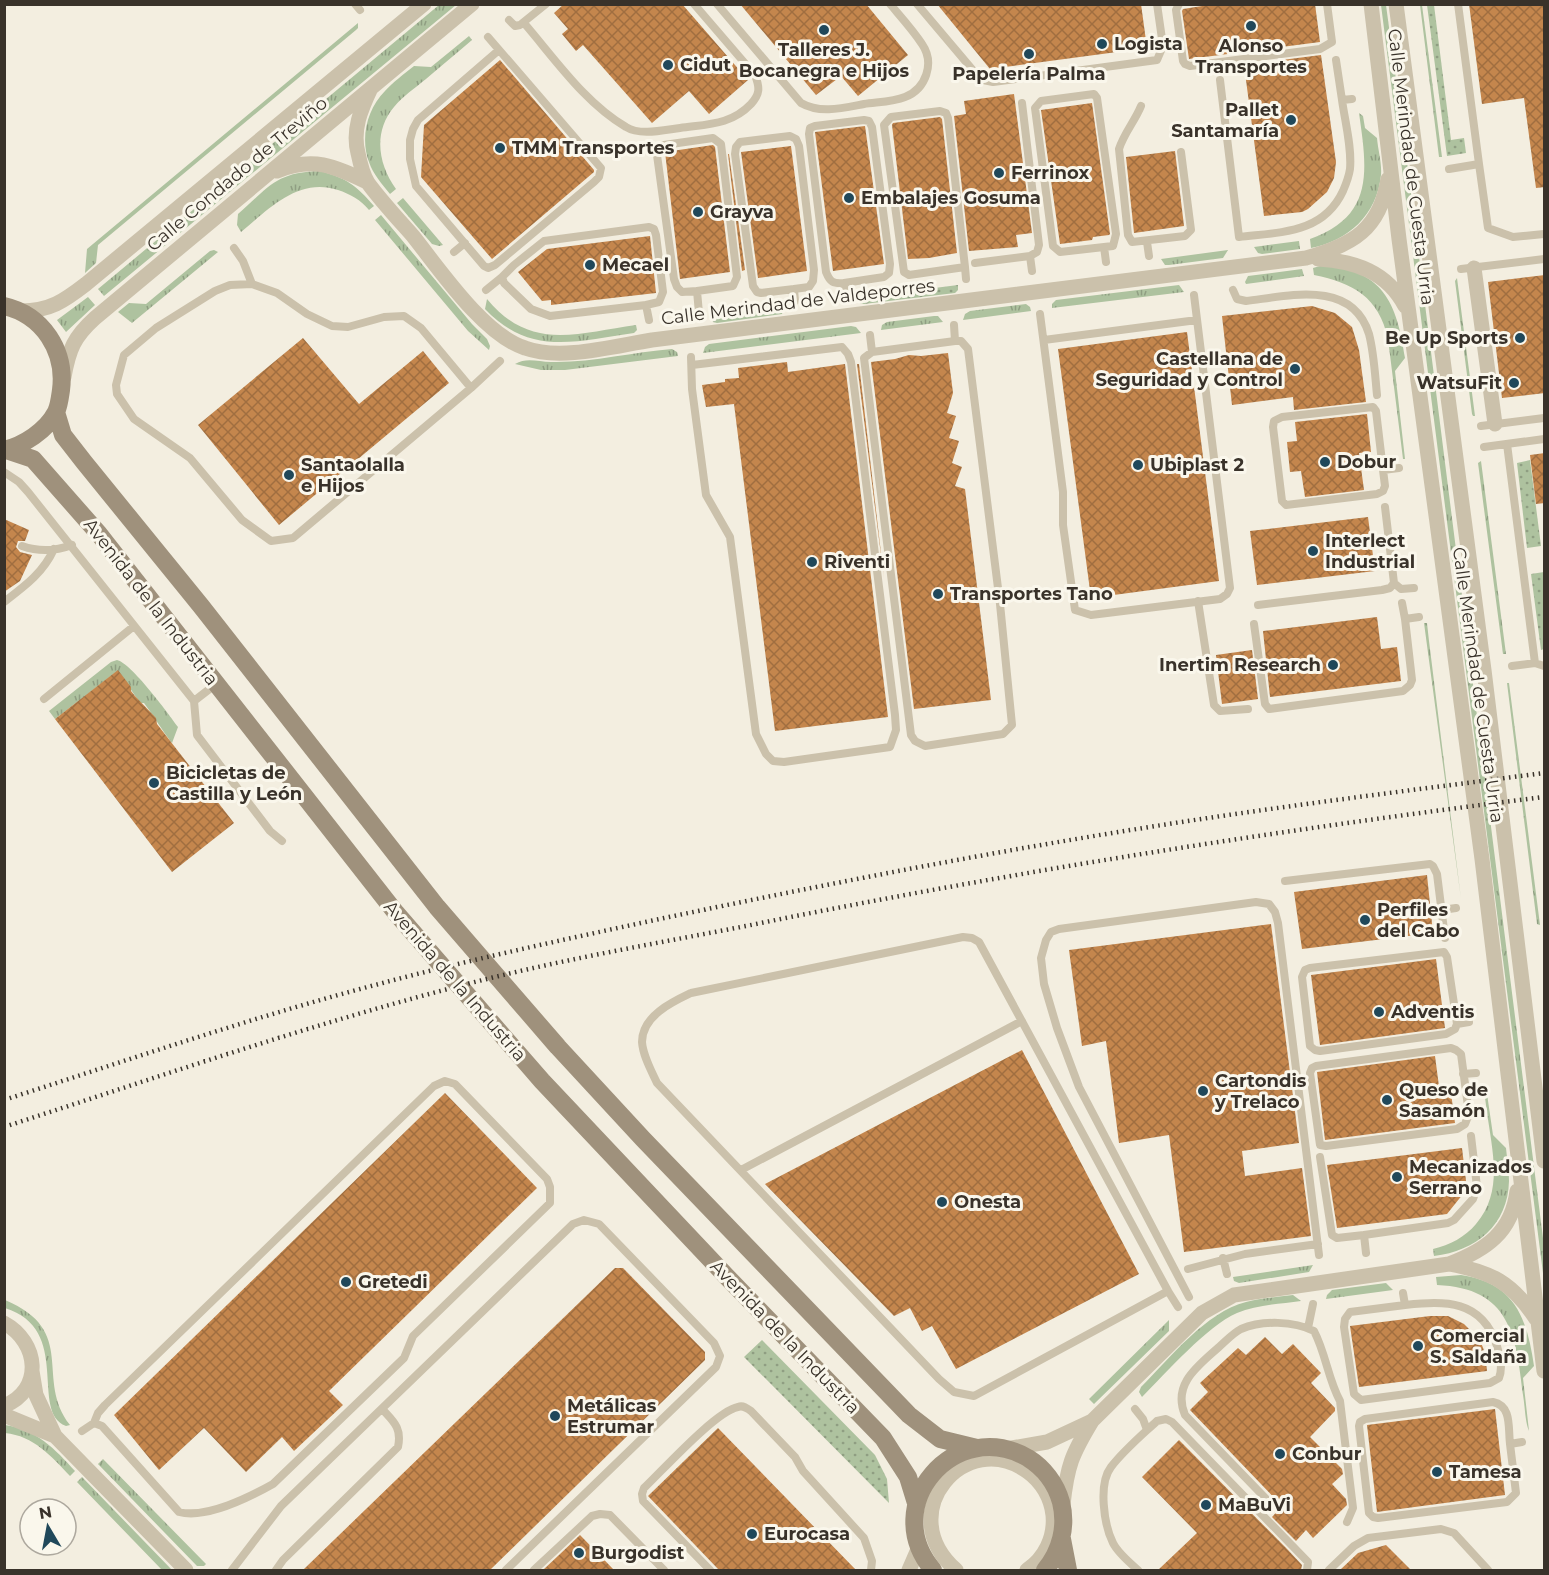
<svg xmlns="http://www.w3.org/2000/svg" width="1549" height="1575" font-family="Montserrat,sans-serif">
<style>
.grass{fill:url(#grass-tufts)}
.garden{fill:url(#garden-dots)}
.building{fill:url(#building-cross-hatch)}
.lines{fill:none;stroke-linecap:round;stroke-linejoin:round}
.lane{stroke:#cbc1ab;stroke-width:8}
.street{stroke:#cbc1ab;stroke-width:15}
.secondary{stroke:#9f917c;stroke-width:18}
.rail{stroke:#39322a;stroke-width:4.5;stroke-dasharray:1.5 4.5;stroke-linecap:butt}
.poi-dot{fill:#20485a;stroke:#faf7ec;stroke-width:2}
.labels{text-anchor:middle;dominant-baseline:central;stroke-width:6;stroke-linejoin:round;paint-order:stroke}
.poi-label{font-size:18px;font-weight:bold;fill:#39322a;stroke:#faf7ec;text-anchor:start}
.street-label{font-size:18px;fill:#39322a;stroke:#faf7ec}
</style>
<defs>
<pattern id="grass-tufts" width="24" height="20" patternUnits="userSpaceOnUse" patternTransform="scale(1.5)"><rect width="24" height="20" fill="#aec29f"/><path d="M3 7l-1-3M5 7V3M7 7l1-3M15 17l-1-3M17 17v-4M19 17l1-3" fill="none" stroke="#8f9e82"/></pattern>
<pattern id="garden-dots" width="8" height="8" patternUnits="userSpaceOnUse" patternTransform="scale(1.5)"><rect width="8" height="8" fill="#aec29f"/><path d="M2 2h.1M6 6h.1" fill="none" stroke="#8f9e82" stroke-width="1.8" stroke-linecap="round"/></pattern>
<pattern id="building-cross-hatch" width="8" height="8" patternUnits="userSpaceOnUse" patternTransform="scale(1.5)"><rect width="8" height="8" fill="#c4864d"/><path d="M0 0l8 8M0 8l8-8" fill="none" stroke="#a06e40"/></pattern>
</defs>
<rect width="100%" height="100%" fill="#f3eee0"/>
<!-- grass -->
<path class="grass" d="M439 5H456L104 296 98 289Z
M1381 5H1386L1406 154 1544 1246V1281Z
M1420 5H1422L1442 157H1439Z
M358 23V28L356 30 98 245 96 263 85 273 87 249Z
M469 36 472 40C457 53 441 66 426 79 415 88 403 96 394 107 373 132 378 164 396 189L390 194C382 184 373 174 369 162 360 138 367 109 385 91 393 82 404 74 414 66L431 67Z
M1359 113 1363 116 1365 128 1377 138C1378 150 1382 163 1381 175 1377 215 1348 241 1311 248L1310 239C1375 216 1367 170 1359 113Z
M320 171C346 178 356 185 374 206L369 210C361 200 350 194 338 190 298 177 269 209 241 232L237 225 238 214C269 187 276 172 320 171Z
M403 198 443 245 439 246 432 244 397 203Z
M381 215 472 324 487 339 490 346 489 350 468 331 375 220Z
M1299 241 1300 249 1262 254 1258 253 1254 247Z
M214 250 218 252 132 323 118 312 129 303 146 304 210 251Z
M1228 250 1223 258 1169 265H1165L1161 259Z
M1320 266C1383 268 1397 303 1405 358L1395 371 1405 459H1403L1388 339C1379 297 1353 283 1314 275L1313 268Z
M1302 269 1304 276 1246 284 1245 282 1248 276Z
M1457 278 1475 416H1473L1472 414 1455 281Z
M1179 285 1184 292 1052 308V304L1056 300Z
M88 297 95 305 66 332 57 320Z
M487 299C531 352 577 333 636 325L637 330 634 333C576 341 531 357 485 309Z
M1026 304 1030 307 1031 311 963 320 965 314 970 311Z
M784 306 782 314 717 323 713 322 709 316Z
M934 316H938L943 322 881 330 882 325 887 322Z
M851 326 856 327 861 333 703 353 705 347 709 344Z
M672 349 677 352 678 356 565 370H541L515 364C527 357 538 362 551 362 591 363 632 352 672 349Z
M1481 461 1506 654H1503L1478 463Z
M1424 623H1427L1429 641 1461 899Z
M117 660C131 663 168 713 178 727L172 743C161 729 154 716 144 703H140L119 672H116L55 719 49 711 111 662Z
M1507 683H1509L1540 925 1537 924Z
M1484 1085 1486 1087 1493 1135 1506 1148C1507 1159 1509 1170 1509 1181 1508 1225 1476 1251 1434 1256L1433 1249C1450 1245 1465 1237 1476 1224 1504 1191 1492 1151 1487 1112 1486 1104 1484 1093 1484 1085Z
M1313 1265 1309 1272 1239 1283 1234 1281 1233 1277Z
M1461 1275C1515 1283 1527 1318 1534 1366L1523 1378 1529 1431C1525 1422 1525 1406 1523 1395 1516 1335 1510 1288 1437 1285L1436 1277Z
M1386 1283 1393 1290 1326 1299 1327 1295 1332 1290Z
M1293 1295 1301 1301C1280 1304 1256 1305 1237 1313 1207 1326 1166 1373 1142 1397L1139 1392 1141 1387C1170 1358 1206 1312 1246 1302 1261 1298 1278 1297 1293 1295Z
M5 1300C79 1331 34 1379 70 1425L66 1426C29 1412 73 1329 5 1308Z
M1169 1320V1331L1094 1404 1089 1399Z
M5 1425C36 1429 55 1449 75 1471L70 1476C51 1456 34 1436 5 1433Z
M103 1459 206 1564 204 1566H197L98 1464Z
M82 1477 172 1570H162L77 1482Z"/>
<!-- garden -->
<path class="garden" d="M1427 5H1434L1451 140 1464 138 1466 153 1447 156Z
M958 285V290L955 293 864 304 859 303 856 298Z
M1530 460 1541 546 1527 548 1517 463Z
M1544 572V649L1541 650 1531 574Z
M762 1340 875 1455 887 1479 889 1503 744 1357Z"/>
<!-- building -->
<path class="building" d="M564 4H682L748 80 709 114 689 91 652 123 583 45 576 51 562 34 568 29 554 13Z
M740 4H866L908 55 858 96 841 76 816 95Z
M937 4H1141L1147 48 990 69Z
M1215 4H1315L1320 42 1189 59 1182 11 1183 9Z
M1469 4H1545V187L1536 188 1524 98 1482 104Z
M1321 55 1336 162 1334 178 1327 192 1308 209 1302 212 1264 216 1244 65Z
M500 60 594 170V172L492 259 421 177 424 125Z
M1014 94 1032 233 1016 235 1018 247 969 251 954 116 966 114 964 101Z
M1092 103 1110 234 1109 235 1093 237 1092 240 1060 244 1041 110Z
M940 117 942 119 957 253 929 258 908 259 892 125 893 123Z
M865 126 884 264 833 271 815 132Z
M713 145 715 147 730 272 680 279 665 152Z
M791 146 807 271 758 278 741 152Z
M1175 151 1184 226 1134 233 1126 157Z
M728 154H729L745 270 742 271Z
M650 236 656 293 551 305V300L542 301 518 272 547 249Z
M1545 275V393L1502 398 1488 282Z
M1312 306 1335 313 1352 327 1359 350 1366 402 1294 410 1293 397 1232 405 1222 316Z
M1187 332 1219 581 1091 598 1058 349Z
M303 338 359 404 423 351 449 383 279 525 198 425Z
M948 353 953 393 947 413 956 416 949 438 959 441 952 463 962 467 955 486 965 489 991 700 914 709 871 362 895 359 909 355 921 356Z
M787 362 788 372 845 364 888 717 775 731 734 404 706 407 702 385 725 382V379L739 378 738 368Z
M857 364H859L884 579Z
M1367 414 1371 452 1359 453 1364 490 1305 497 1301 471 1290 472 1287 442 1297 441 1295 422Z
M1545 453V503L1536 504 1530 455Z
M1368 517 1375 571 1257 585 1250 531Z
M4 519 29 530 25 541H18L16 547 20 552 32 555 20 581 4 592Z
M1377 617 1381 649 1397 647 1401 681 1270 697 1263 631Z
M1252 650 1258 699 1222 704 1216 655Z
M118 670 131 687V691L135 696 156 718 157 724 234 823 172 872 55 719Z
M1427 875 1433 933 1302 949 1294 892Z
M1271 924 1299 1143 1242 1151 1245 1176 1302 1168 1311 1236 1184 1252 1169 1135 1119 1143 1106 1041 1082 1046 1069 950Z
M1436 959 1445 1028 1320 1045 1311 975Z
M1022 1050 1139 1274 956 1369 932 1326 922 1331 910 1308 894 1316 765 1184Z
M1435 1056 1440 1094 1451 1093 1455 1123 1325 1140 1317 1072Z
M445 1093 537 1188 329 1391 343 1405 294 1451 282 1437 246 1472 204 1428 159 1470 114 1415Z
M1462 1148 1467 1189 1447 1214 1337 1228 1327 1165Z
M615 1268H623L705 1352V1360L490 1570H303Z
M1430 1316H1448L1464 1324 1480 1340 1485 1353 1487 1371 1359 1387 1350 1326Z
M1265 1337 1282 1354 1293 1344 1321 1373 1311 1383 1335 1408V1411L1310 1437 1342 1469 1343 1474 1332 1484 1346 1499 1347 1505 1313 1538 1306 1530 1296 1541 1272 1517 1282 1506 1190 1410 1208 1392 1200 1383 1238 1348 1246 1355Z
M1495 1409 1505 1495 1377 1512 1367 1425Z
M718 1428 856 1570H719L648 1496Z
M1179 1440 1288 1550 1302 1565 1301 1570H1158L1197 1533 1142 1477Z
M580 1535 614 1570H543L559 1555Z
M1386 1545 1411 1570H1340L1358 1553Z"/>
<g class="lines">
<!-- lane -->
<path class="lane" d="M355 4 360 10
M717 4 801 103C820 114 843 108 864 104 877 102 893 102 905 97 926 89 935 63 922 44 913 30 901 17 890 4
M917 4 977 75 983 80 993 82 1157 60 1163 46 1157 4
M1179 4 1176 10 1183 61 1185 64 1190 66 1320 49 1332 42 1327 4
M1458 4 1479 164
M509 20 515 26 520 25 546 4
M524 23C555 59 585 103 626 127 640 136 664 130 680 128 708 124 731 125 751 104 760 94 760 88 755 75L694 4
M488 37 601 168 599 177 594 182 495 265 488 268 484 266 416 186 410 159V140L413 129 418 120 499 50
M1336 60 1342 100
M1220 80 1239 237C1280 232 1323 234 1343 191 1346 184 1349 176 1350 169 1352 147 1345 122 1342 100L1352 99
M1141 106C1135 121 1124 133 1119 149L1128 235 1132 242 1185 236 1191 230 1181 152
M1449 169 1479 164 1488 228 1513 237 1544 234
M1147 242 1149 256
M1104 247 1113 246 1116 234 1097 98 1094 94 1041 101 1035 108 1053 246 1060 252 1104 247 1106 262
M234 248 243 261 252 284
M454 252 465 243
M1030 256 1032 271
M975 263 1030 256 1037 252 1039 245 1022 103
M965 267 948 118 946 113 940 111 891 117 884 125 904 272 909 275 965 267 966 279
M1461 269 1544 259
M844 283C833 284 830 282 826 272L809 134 810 128 815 126 864 120 869 121 872 127 890 264 889 273 884 277 844 283 845 295
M794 289 761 293 757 292 753 286 735 154 736 147 740 142 790 136 796 139 799 146 814 270 813 281 809 287 794 289 795 301
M486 290 502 277
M1233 290 1237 299 1246 301C1288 296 1352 279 1369 334 1374 353 1375 375 1377 395
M697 291 682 292 677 287 674 279 657 155 658 147 664 145 713 138 721 144 737 277 733 286 697 291 699 313
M646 305 550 316 531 309 504 283 502 277 514 265 544 241 649 227 654 229 656 235 663 292 659 302 646 305 649 320
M1040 314 1063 492V525L1075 610 1091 615 1220 599 1227 594 1230 588 1194 295
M954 325 955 341H961L968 349 1000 604 1012 725 1003 734 925 746 915 741 911 735 864 358 872 352 955 341
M870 335 872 352
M1044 340 1197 320
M691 357 692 389 706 495 730 537 756 734 766 754 773 761 784 762 890 747 896 730 895 715 851 362 848 354 842 347 692 365
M471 388 421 328 404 316 384 317 348 327 332 326 307 314 277 293 252 284 230 285 215 291 156 328 124 355 116 385 117 394 134 419 190 458 242 520 271 541 293 538 471 388 500 361
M1481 426 1544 418
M1507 444 1535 663
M1484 447 1544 439
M1383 470 1385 486 1383 491 1377 494 1286 505 1282 501 1273 427 1274 421 1282 417 1373 407 1376 411 1383 470 1399 468
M4 472 19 482 28 492 194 701 197 735 270 831 282 841
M1385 507 1394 583 1401 589 1414 588
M22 546C39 552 56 551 72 545
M1198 601 1214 705 1220 711 1248 709
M4 602C25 586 43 573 54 549
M1402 603 1405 619
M1258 605 1382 590 1390 588 1394 583
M1254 624 1265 704 1269 709 1403 691 1410 685 1412 680 1405 619 1419 617
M1512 666 1535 663 1544 666
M44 699 134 626
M194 701 216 684
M1285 881 1430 864 1433 866 1437 874 1445 938
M1442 910 1456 908
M963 937 972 938 979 942 1168 1291 974 1396 954 1392 939 1379 657 1083C651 1070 643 1056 642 1042 642 1016 672 1002 691 993Z
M1457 1024 1447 957 1444 952 1310 968 1305 970 1302 977 1310 1046 1315 1050 1320 1051 1446 1034 1455 1029 1457 1024 1469 1022
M1451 1048 1456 1050 1461 1054 1469 1114 1465 1124 1457 1129 1326 1146 1320 1145 1310 1073 1312 1068 1316 1066Z
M1463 1074 1476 1073
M1320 1157 1332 1235 1337 1238 1364 1235 1366 1253
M741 1170 1022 1021
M1364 1235 1448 1223 1454 1220 1473 1199 1477 1187 1471 1136
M1223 1258 1227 1274
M1188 1269 1245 1254 1318 1244
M1168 1291 1178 1307
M1403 1293 1405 1305 1350 1312 1345 1319 1344 1327 1354 1394 1361 1400 1490 1383 1499 1378C1503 1368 1500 1357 1497 1346 1482 1299 1445 1301 1405 1305
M1189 1297 1079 1087 1057 1028 1044 984 1041 958 1046 940 1051 932 1059 929 1256 902 1269 904 1275 912 1278 923 1319 1255
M1308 1328 1313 1304
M1135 1409 1143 1419 1147 1430
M82 1431 94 1423 102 1426 179 1512C206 1519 250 1497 273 1484L404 1358 413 1336 550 1203V1187L547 1179 455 1084 445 1081 434 1086 105 1405 98 1413 94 1423
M1510 1444C1508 1427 1512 1406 1493 1402L1365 1419 1360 1422 1359 1426 1369 1513 1373 1517 1378 1518 1507 1502 1516 1493 1510 1444 1522 1442
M1273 1506 1185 1415C1172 1384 1198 1366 1219 1347 1226 1341 1233 1333 1241 1329 1262 1320 1294 1321 1314 1331 1326 1354 1328 1379 1340 1401L1353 1508 1347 1522
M232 1570 281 1506 573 1224 584 1220 599 1224 714 1343 720 1356 716 1367 506 1570
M276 1570 283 1560 398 1447C402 1428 394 1422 382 1409
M534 1570 592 1516 600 1514 610 1515 664 1570
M710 1570 643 1501 642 1494 644 1488C663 1470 716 1411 738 1407 743 1405 747 1408 751 1411L795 1457 803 1471 864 1538 872 1561 871 1570
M1138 1570C1130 1563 1118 1553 1113 1543 1104 1525 1098 1484 1111 1467 1124 1450 1142 1435 1157 1421L1166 1419 1172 1422 1308 1562 1307 1570
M1329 1570 1354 1546 1368 1538 1441 1529 1454 1533 1488 1570"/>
<!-- street -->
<path class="street" d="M1371 4 1399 239 1482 859 1544 1371
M1396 4 1484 670 1544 1161
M371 88C361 109 352 130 358 153 360 163 363 175 368 183 382 202 398 219 413 236 440 270 484 335 525 348 561 361 614 346 652 340L1306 258C1353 245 1380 229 1388 179
M277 171C313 156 334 166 367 182
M1318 259C1355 261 1387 272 1405 306
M1474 268 1495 424
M21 311C50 311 64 301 86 284L424 4
M64 377C69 349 74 337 95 318L472 4
M1449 1264C1491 1272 1512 1282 1536 1319
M4 1323C39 1342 44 1390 4 1406
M32 1371 36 1395 55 1436 186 1570
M4 1415 55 1436
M1006 1449 1047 1442 1092 1421 1202 1313 1234 1295 1449 1264C1486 1250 1512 1232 1517 1191
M1063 1505C1067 1466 1072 1454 1092 1421
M909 1570 919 1547
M956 1570C891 1513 966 1426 1028 1472 1042 1482 1051 1498 1053 1515 1055 1537 1045 1558 1027 1570"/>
<!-- secondary -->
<path class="secondary" d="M4 306C43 315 66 351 61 390 60 397 59 406 56 412 46 431 24 445 4 450
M56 412 63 435 84 462 201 606 437 907 558 1047 643 1139 909 1415 940 1439 977 1448
M6 450 33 459 99 534 396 913 542 1081 729 1279 883 1438 908 1477 916 1503
M1062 1539 1068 1570
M933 1570C878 1505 955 1416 1028 1458 1044 1468 1056 1484 1061 1502 1067 1526 1061 1551 1045 1570"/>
<!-- rail -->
<path class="rail" d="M4 1100C128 1060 250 1018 375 985 472 959 571 938 669 917 837 882 1006 849 1175 823 1298 804 1421 789 1544 773
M4 1127C158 1077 311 1024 467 984 559 960 653 944 746 926 1011 872 1277 830 1544 797"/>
</g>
<!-- markers -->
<g class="poi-dot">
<circle cx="1251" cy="26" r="6"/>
<circle cx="824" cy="30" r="6"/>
<circle cx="1102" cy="44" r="6"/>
<circle cx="1029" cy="54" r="6"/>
<circle cx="668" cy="65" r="6"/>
<circle cx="1291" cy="120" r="6"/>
<circle cx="500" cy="148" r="6"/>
<circle cx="999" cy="173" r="6"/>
<circle cx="849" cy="198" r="6"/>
<circle cx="698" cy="212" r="6"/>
<circle cx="590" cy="265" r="6"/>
<circle cx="1520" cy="338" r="6"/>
<circle cx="1295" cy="369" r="6"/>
<circle cx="1514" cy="383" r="6"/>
<circle cx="1325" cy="462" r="6"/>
<circle cx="1138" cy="465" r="6"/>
<circle cx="289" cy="475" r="6"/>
<circle cx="1313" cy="551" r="6"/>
<circle cx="812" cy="562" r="6"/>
<circle cx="938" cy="594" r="6"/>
<circle cx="1333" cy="665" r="6"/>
<circle cx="154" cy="783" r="6"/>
<circle cx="1365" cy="920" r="6"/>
<circle cx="1379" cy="1012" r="6"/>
<circle cx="1203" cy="1091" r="6"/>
<circle cx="1387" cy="1100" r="6"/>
<circle cx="1397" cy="1177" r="6"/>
<circle cx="942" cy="1202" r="6"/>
<circle cx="346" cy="1282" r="6"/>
<circle cx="1418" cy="1346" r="6"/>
<circle cx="555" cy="1416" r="6"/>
<circle cx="1280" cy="1454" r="6"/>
<circle cx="1437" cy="1472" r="6"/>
<circle cx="1206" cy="1505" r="6"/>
<circle cx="752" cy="1534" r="6"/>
<circle cx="579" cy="1553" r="6"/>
</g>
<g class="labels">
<!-- poi labels -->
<g class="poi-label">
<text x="1114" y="44">Logista</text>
<text x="1251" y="46" text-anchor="middle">Alonso<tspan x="1251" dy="21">Transportes</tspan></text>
<text x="824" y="50" text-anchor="middle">Talleres J.<tspan x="824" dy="21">Bocanegra e Hijos</tspan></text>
<text x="680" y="65">Cidut</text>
<text x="1029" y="74" text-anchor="middle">Papelería Palma</text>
<text x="1279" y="110" text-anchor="end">Pallet<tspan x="1279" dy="21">Santamaría</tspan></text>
<text x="512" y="148">TMM Transportes</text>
<text x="1011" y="173">Ferrinox</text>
<text x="861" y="198">Embalajes Gosuma</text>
<text x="710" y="212">Grayva</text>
<text x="602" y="265">Mecael</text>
<text x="1508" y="338" text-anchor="end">Be Up Sports</text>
<text x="1283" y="359" text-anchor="end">Castellana de<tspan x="1283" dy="21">Seguridad y Control</tspan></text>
<text x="1502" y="383" text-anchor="end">WatsuFit</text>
<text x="1337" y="462">Dobur</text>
<text x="301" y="465">Santaolalla<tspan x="301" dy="21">e Hijos</tspan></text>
<text x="1150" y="465">Ubiplast 2</text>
<text x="1325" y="541">Interlect<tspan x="1325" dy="21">Industrial</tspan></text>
<text x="824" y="562">Riventi</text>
<text x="950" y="594">Transportes Tano</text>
<text x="1321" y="665" text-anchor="end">Inertim Research</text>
<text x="166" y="773">Bicicletas de<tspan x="166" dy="21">Castilla y León</tspan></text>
<text x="1377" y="910">Perfiles<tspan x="1377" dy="21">del Cabo</tspan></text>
<text x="1391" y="1012">Adventis</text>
<text x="1215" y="1081">Cartondis<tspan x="1215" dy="21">y Trelaco</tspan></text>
<text x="1399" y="1090">Queso de<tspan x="1399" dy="21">Sasamón</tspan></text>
<text x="1409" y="1167">Mecanizados<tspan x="1409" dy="21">Serrano</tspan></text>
<text x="954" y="1202">Onesta</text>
<text x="358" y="1282">Gretedi</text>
<text x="1430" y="1336">Comercial<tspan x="1430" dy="21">S. Saldaña</tspan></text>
<text x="567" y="1406">Metálicas<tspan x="567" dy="21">Estrumar</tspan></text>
<text x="1292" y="1454">Conbur</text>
<text x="1449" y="1472">Tamesa</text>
<text x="1218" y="1505">MaBuVi</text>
<text x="764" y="1534">Eurocasa</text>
<text x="591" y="1553">Burgodist</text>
</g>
<!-- street labels -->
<g class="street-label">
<text transform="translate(1411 167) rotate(83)">Calle Merindad de Cuesta Urria</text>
<text transform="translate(237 174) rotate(-40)">Calle Condado de Treviño</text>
<text transform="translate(798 302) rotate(-7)">Calle Merindad de Valdeporres</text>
<text transform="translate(151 602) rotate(52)">Avenida de la Industria</text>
<text transform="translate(1478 685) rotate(82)">Calle Merindad de Cuesta Urria</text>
<text transform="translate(455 981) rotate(49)">Avenida de la Industria</text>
<text transform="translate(785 1337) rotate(46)">Avenida de la Industria</text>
</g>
</g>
<!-- border -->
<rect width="1549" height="1575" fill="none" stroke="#39322a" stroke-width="12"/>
<!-- north arrow -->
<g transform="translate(48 1527) rotate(350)"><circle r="28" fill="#faf7ec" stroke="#ada89e" stroke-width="1.5"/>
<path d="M0-4.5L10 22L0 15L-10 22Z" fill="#20485a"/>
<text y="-9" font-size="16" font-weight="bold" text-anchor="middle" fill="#39322a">N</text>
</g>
</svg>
